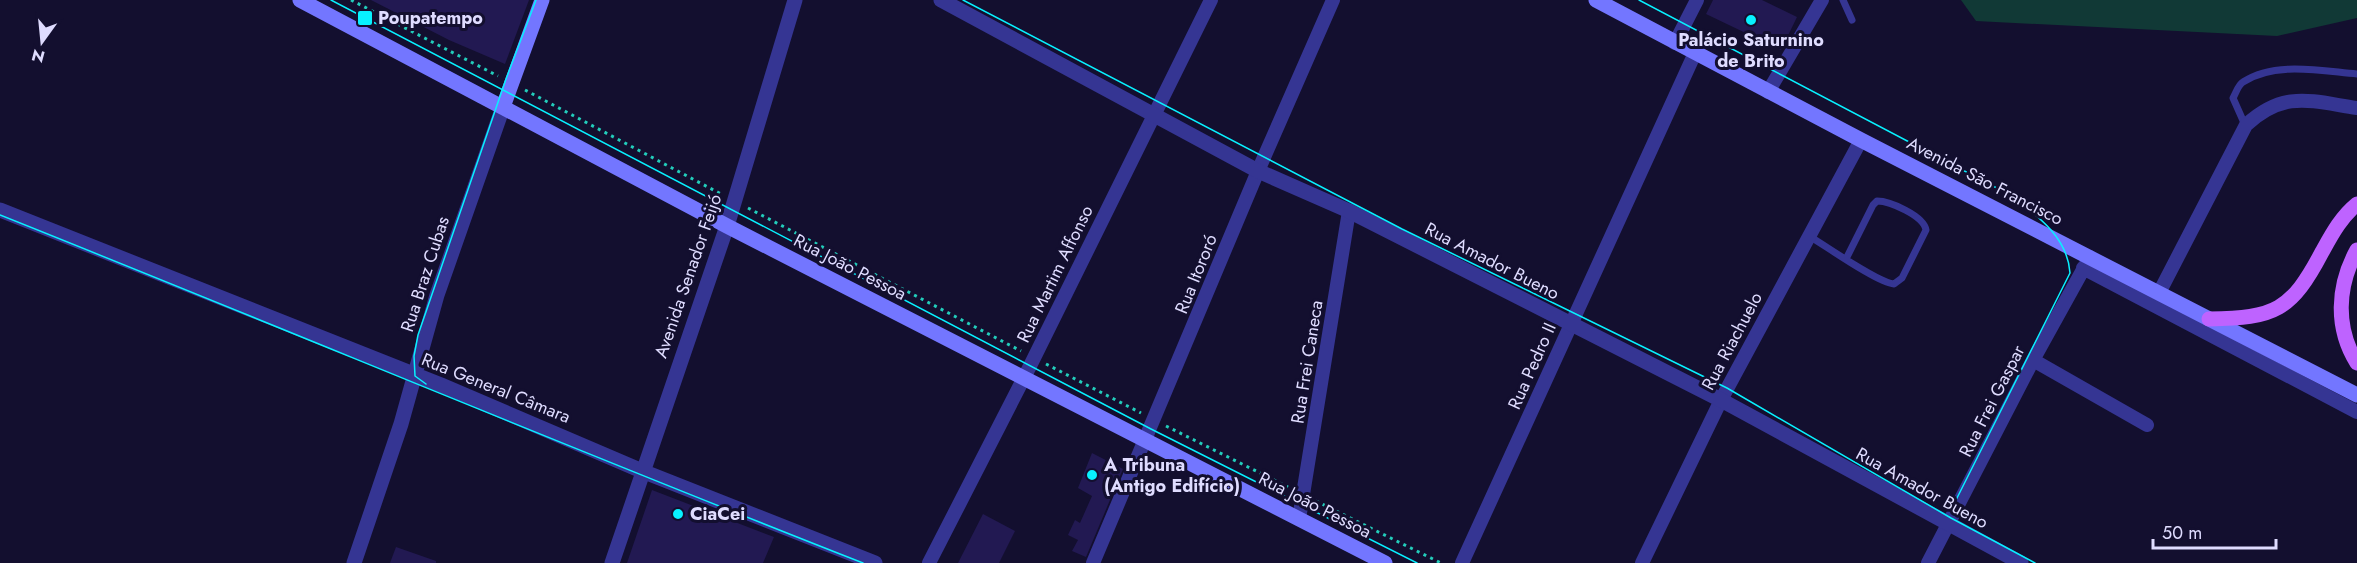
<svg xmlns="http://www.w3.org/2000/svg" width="2357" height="563" font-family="Jost,sans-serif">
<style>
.green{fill:#113936}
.building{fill:#221952}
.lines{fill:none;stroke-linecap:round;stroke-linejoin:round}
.path{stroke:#23cdbb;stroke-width:3;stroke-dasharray:3 4.5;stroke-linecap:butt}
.service{stroke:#353593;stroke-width:7}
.minor{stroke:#353593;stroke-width:14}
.tertiary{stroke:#353593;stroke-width:15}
.secondary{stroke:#7376ff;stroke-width:15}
.primary{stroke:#be63ff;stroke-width:15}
.tram{stroke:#08f1ff;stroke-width:1.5}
.poi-dot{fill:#08f1ff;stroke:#130f2f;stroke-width:2}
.labels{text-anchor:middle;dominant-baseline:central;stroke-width:6;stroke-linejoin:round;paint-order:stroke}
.poi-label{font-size:18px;font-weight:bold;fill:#dfdcff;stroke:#130f2f;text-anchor:start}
.street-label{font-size:18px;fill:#dfdcff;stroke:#130f2f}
</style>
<rect width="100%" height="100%" fill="#130f2f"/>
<!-- green -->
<path class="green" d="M1961 0H2357V18L2277 36 1976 21Z"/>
<!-- building -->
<path class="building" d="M371 0H529L505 64 449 40Z
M1713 0H1762L1797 17 1781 50 1706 14Z
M1092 453 1123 469 1086 557 1072 551 1078 540 1068 535 1075 520 1080 523 1092 496 1078 488Z
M652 490 774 537 763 563H627Z
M983 514 1015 531 999 563H958Z
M396 547 436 561V563H390Z"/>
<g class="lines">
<!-- path -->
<path class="path" d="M351 0 498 76
M525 90 721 194
M748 208 1021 351
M1046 364 1141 413
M1166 426 1288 487
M1316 501 1441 563"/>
<!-- service -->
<path class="service" d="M1843 0 1852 20
M2245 125 2233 98C2236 93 2238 85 2243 82 2275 61 2321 71 2357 74
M1809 236C1826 246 1878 283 1894 284L1902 278 1926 230C1924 216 1890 201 1877 201L1873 205 1846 259"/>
<!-- minor -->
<path class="minor" d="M1675 43 1697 0
M1768 92 1822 0
M2083 268 2357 412
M2159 293 2246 125C2284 90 2310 101 2357 108
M2033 360 2147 425
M1299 519 1349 211
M929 563 1031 364 1211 0
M1093 563 1258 171 1333 0
M1462 563 1695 53
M1642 563 1721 400 1861 140
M1928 563 2033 360 2090 257"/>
<!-- tertiary -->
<path class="tertiary" d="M941 0 1258 171 1349 211 1721 400 2021 563
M0 210 441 385 642 471 875 563
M354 563 401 424 437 295 503 107
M612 563 727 226 795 0"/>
<!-- secondary -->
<path class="secondary" d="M300 0 727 226 1385 563
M1596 0 1861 140 2357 395
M503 107 542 0"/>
<!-- primary -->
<path class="primary" d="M2357 250C2337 286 2335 328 2357 363
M2209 319C2275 318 2291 311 2322 252 2332 234 2341 217 2357 204"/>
<!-- tram -->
<path class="tram" d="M331 0 1151 429 1417 563
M963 0 1402 229 1727 388 1951 518 2035 563
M1639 0 2012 196C2038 216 2068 238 2070 273L1957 498 1952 508 1964 520
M0 215C288 330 574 450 863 563
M426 384 415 376 414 356 418 335 506 79 536 0"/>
</g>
<!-- markers -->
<g class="poi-dot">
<rect x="357" y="10" width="16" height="16" rx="3"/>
<circle cx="1751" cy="20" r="6"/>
<circle cx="1092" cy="475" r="6"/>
<circle cx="678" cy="514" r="6"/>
</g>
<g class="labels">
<!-- poi labels -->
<g class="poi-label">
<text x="378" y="18">Poupatempo</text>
<text x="1751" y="40" text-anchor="middle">Palácio Saturnino<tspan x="1751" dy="21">de Brito</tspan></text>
<text x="1104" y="465">A Tribuna<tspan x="1104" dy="21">(Antigo Edifício)</tspan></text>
<text x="690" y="514">CiaCei</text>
</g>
<!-- street labels -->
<g class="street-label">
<text transform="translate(1985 181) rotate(27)">Avenida São Francisco</text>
<text transform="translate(1492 261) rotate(27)">Rua Amador Bueno</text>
<text transform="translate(850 267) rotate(27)">Rua João Pessoa</text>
<text transform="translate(425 274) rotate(-72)">Rua Braz Cubas</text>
<text transform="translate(1055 274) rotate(-64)">Rua Martim Affonso</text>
<text transform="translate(1196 274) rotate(-68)">Rua Itororó</text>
<text transform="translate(688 276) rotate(-71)">Avenida Senador Feijó</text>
<text transform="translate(1732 341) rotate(-62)">Rua Riachuelo</text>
<text transform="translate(1307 362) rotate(-81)">Rua Frei Caneca</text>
<text transform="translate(1532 366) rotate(-66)">Rua Pedro II</text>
<text transform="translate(496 388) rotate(22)">Rua General Câmara</text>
<text transform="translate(1992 401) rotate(-63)">Rua Frei Gaspar</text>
<text transform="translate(1922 488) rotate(29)">Rua Amador Bueno</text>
<text transform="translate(1315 505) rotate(27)">Rua João Pessoa</text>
</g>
</g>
<!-- north arrow -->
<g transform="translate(42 42) rotate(195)" stroke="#130f2f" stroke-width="4.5" paint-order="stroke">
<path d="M0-4.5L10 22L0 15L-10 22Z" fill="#dfdcff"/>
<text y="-9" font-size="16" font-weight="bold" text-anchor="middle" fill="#dfdcff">N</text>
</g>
<!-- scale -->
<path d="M2153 539v9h123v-9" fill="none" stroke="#dfdcff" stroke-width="3"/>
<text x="2162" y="539" font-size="18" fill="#dfdcff" stroke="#130f2f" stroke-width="4.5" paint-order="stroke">50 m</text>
</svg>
